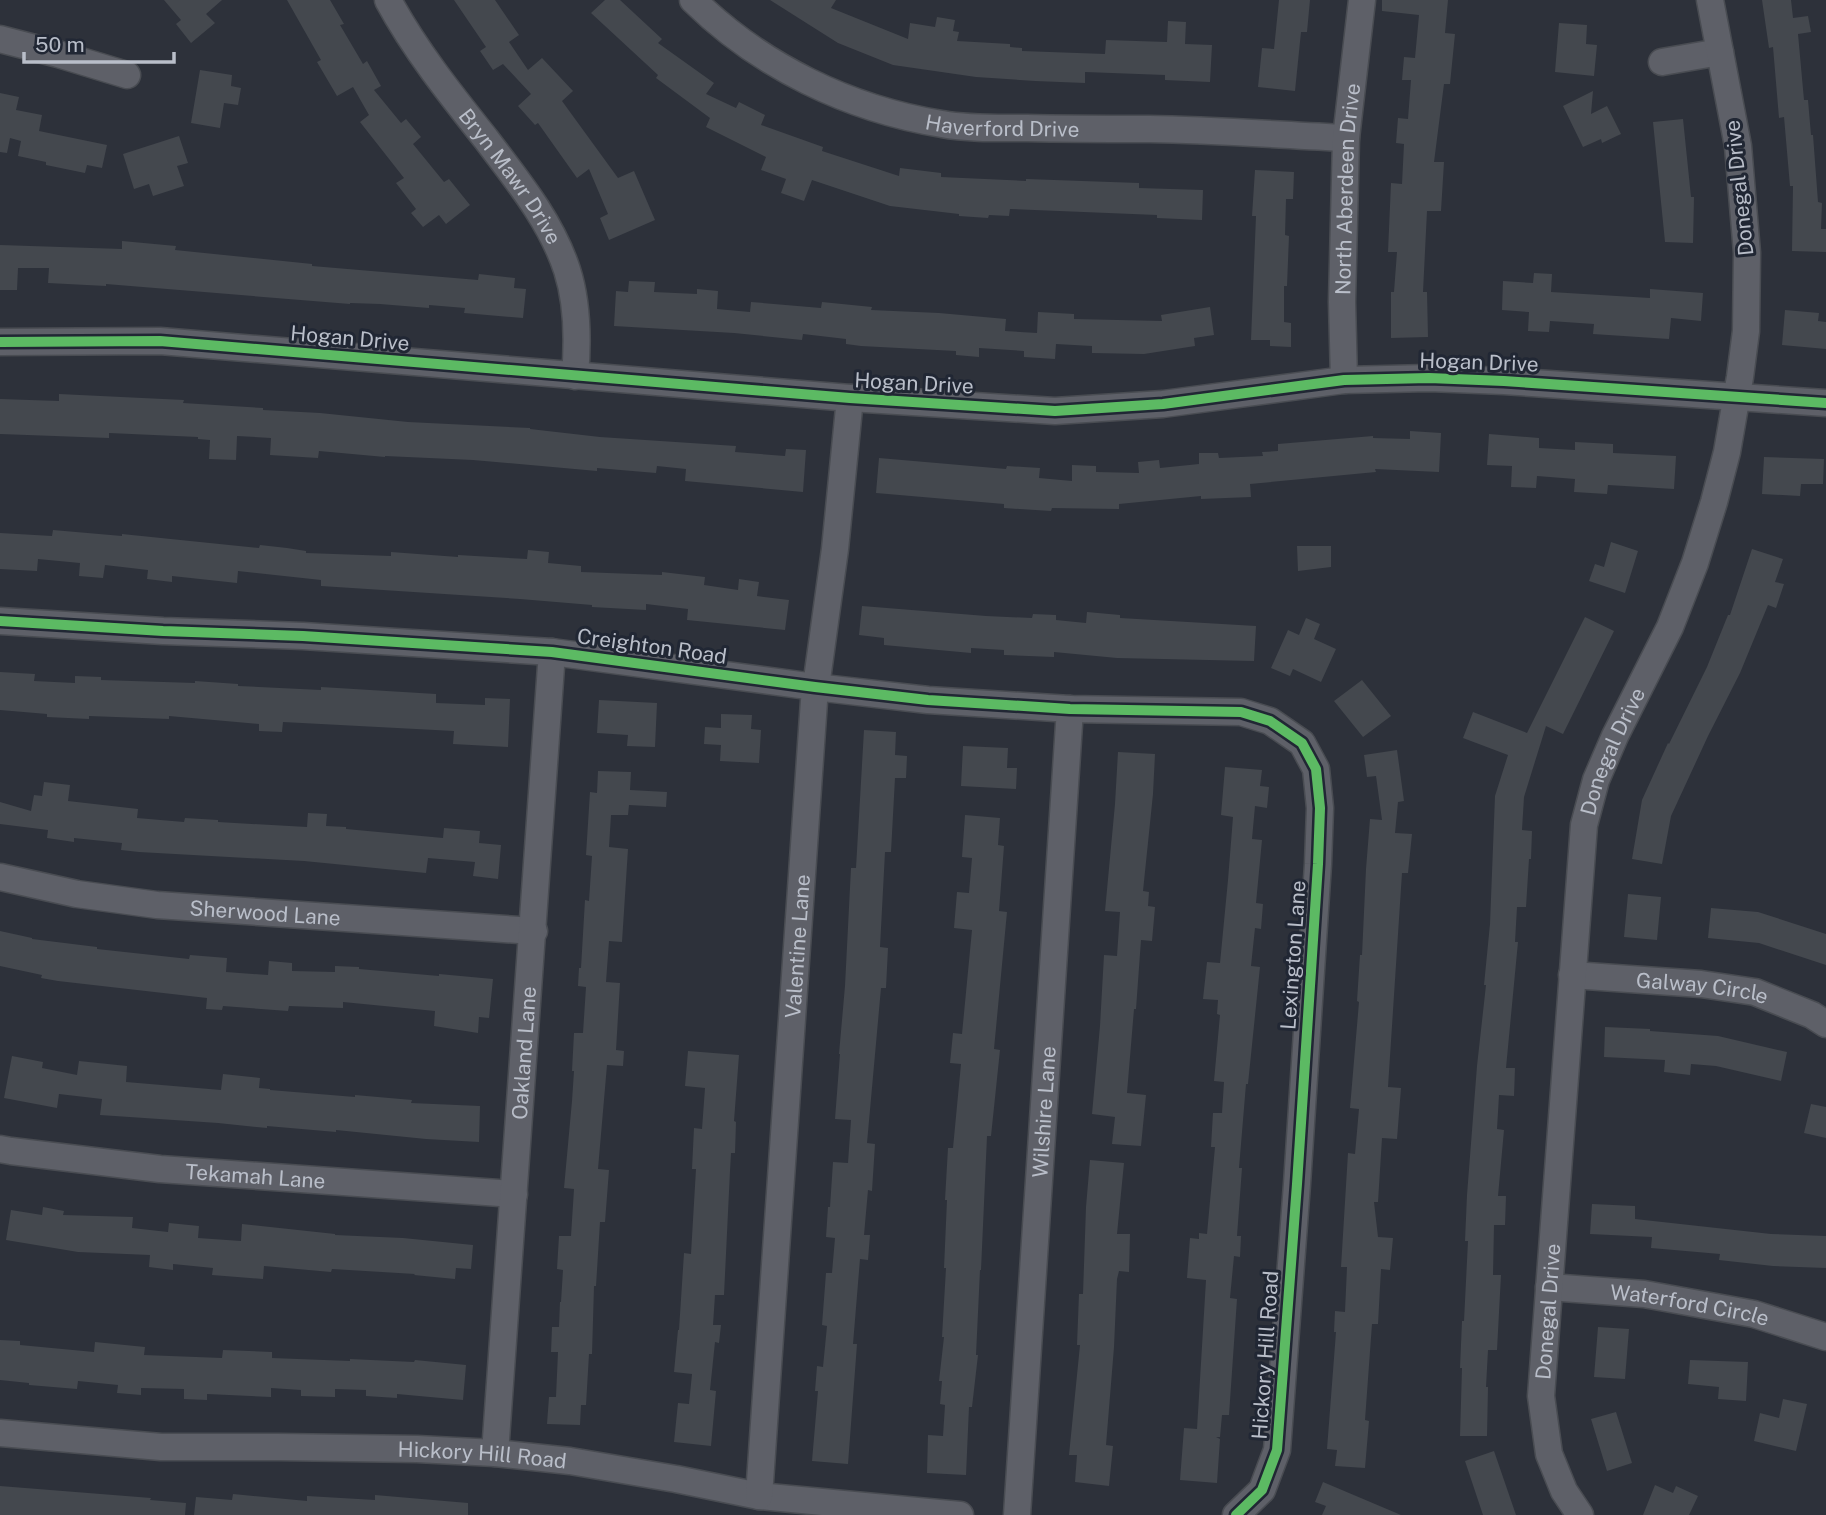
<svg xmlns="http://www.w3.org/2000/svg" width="1826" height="1515" font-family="'Public Sans',sans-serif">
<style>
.building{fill:#44484e}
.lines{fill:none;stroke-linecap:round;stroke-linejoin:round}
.minor-casing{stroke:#494c52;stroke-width:29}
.minor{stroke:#5e6068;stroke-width:26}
.cycleway-casing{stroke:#212734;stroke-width:15}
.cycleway{stroke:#5cba63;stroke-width:10}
.labels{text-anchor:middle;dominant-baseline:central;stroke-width:6;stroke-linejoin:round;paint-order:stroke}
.street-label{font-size:21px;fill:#b9bec9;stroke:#212734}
</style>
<rect width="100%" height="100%" fill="#2d313a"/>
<!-- building -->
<path class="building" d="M164 0H222L206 14 215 23 191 43 176 24 181 20Z
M287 0H330L344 24 340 25 363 64 367 61 381 86 374 90 401 123 406 119 421 137 413 144 444 182 449 179 470 205 446 224 439 215 423 227 411 213 416 209 396 183 404 178 360 122 369 115 353 87 337 96 317 62 321 60Z
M454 0H495L519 35 509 42 528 70 542 58 573 91 562 101 618 178 634 171 655 220 609 240 600 218 608 214 589 169 577 178 538 123 535 125 518 106 531 94 503 64 493 70 480 51 486 47Z
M605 0H620L662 39 658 43 714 83 706 94 736 108 739 102 765 115 761 125 823 147 822 151 899 176 900 168 941 173V177L1026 181V179L1139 183V188L1203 190 1202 220 1157 218V215L1010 209 1009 216 989 215 988 218 959 216V214L890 206 812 180 804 201 781 193 786 179 761 170 766 157 706 127 710 118 656 78 658 75 591 13Z
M770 0H836L831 8 908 39 910 23 935 27 937 17 955 20 953 31 959 32 957 41 1010 44V47L1022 48V51L1105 54 1106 40 1167 42 1168 21 1186 22 1185 44 1212 45 1210 82 1165 80V75L1085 72V83L1035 81 976 77 893 65 838 43Z
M1279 0H1310L1307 32H1301L1295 91 1258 87 1262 48 1274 49Z
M1382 0H1448L1445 33 1455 34 1450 84H1444L1434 162H1444L1441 211H1427L1423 292H1427L1428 337 1391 338V292H1394L1397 252H1388L1391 183 1402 184 1404 144 1396 143 1398 118 1408 119 1411 80H1402L1404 57 1415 58 1419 15 1382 11Z
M1762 0H1791L1793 18 1808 16 1811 32 1798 34 1804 100H1808L1811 135H1813L1818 202 1822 203 1821 229H1826V252L1792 251 1793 186H1790L1784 117 1779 118 1773 47 1769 48Z
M1559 23 1587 25 1586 44 1597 45 1594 76 1555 72Z
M200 70 232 75 231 86 241 88 238 105 224 103 220 128 191 123Z
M1593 91 1591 114 1607 106 1621 134 1602 143 1601 139 1583 147 1563 106Z
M0 93 19 97 16 110 42 115 39 131 107 145 102 168 87 165 85 173 46 165V162L18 156 21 141 10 138 7 153 0 152Z
M1683 119 1691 197H1694L1693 243 1665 242 1653 122Z
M179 136 188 163 177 166 184 186 153 196 149 184 134 189 123 154Z
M1255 170 1294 172 1293 199H1286L1285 235 1289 236 1287 286H1284V322L1291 323V347L1270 346V340H1251L1256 216H1252Z
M122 241 176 246 175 250 312 264V266L478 280 479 274 515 278 514 288 526 289 523 318 464 313 465 308 429 305V308L380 304 350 303V304L106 284V286L48 283 49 268H18L17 290H0V245L122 249Z
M1534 273 1552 274 1551 292 1650 298V289L1703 293 1701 321 1671 318 1669 339 1593 334 1594 324 1550 321 1549 332 1528 331 1529 312 1502 310 1503 281 1533 283Z
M629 281 655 282 654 292 697 294V289L718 291 717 309 750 312 751 302 821 308 822 302 872 307 871 310 939 313 1006 319 1005 331 1037 333 1038 312 1074 314V319L1162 321 1161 315 1210 307 1214 335 1194 338 1195 346 1144 354 1092 353V346L1056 344 1055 359 1024 357V351L979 348V357L956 355V351L861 346 846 344V339L803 334 802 340 734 333 614 326 616 291 628 292Z
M1785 310 1819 313 1818 321 1826 322V349L1782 345Z
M59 394 184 400 183 403 263 408V410L320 413 408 422 530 428V429L600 437 736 446 735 452 785 456 786 449 806 450 803 492 685 481 686 469 657 466 656 473 597 468V471L473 460 385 456V457L319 451 318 458 270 455 271 438 237 436 236 460 209 459 210 440 198 439V437L109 433V438L0 434V399L59 401Z
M1410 431 1441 433 1439 472 1375 469 1376 472 1250 484 1251 497 1201 499V496L1119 504V509L1052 508 1051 511 1004 508V504L876 493 879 458 1006 469 1007 466 1040 468 1039 478 1072 481V465L1096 466V472L1139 473 1138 462 1159 460 1160 468 1199 464V453H1218L1219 458 1263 456 1262 452 1278 451V444L1373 436V438L1410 439Z
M1489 434 1539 438V448L1575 450V442L1613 444V453L1676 456 1674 489 1608 485 1607 494 1574 492 1575 479 1537 476 1536 488 1511 487 1512 466 1487 465Z
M1764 457 1824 459 1823 484H1801L1800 496 1762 494Z
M53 530 122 536V534L259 548 260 545 287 548 306 551V553L391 556V552L458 557V555L527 559 528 550 549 552 548 563 581 566V572L662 575V572L705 577 704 585 738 590 739 579 759 582 757 596 789 600 785 630 687 620 688 609 646 604V610L592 607V605L520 599 321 586V580L238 571 237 583 172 576V582L147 579 148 570 105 565 103 578 79 576 80 563 38 559 37 571 0 569V533L52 536Z
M1611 542 1638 551 1625 593 1589 581 1595 564 1604 567Z
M1297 546H1331V567L1298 571Z
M1752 549 1783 559 1775 582 1784 584 1776 608 1768 605 1740 673 1708 736 1671 816 1662 864 1632 859 1642 800 1668 743 1669 744 1707 667 1728 615H1730Z
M862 606 986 616 1032 618 1033 614 1056 615V620L1086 623 1087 612 1120 615V618L1256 626 1254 661 1117 658 1054 652V657L1004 655V650L971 648V653L884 645V638L859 635Z
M1585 617 1614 631 1563 734 1546 726 1524 797 1522 830 1532 831 1531 859H1529L1526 907H1517L1515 942H1518L1506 1068H1515L1514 1096 1499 1095 1497 1129 1504 1130 1498 1196H1506L1505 1225H1494L1493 1275H1501L1497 1350H1488L1486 1387H1488L1487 1436H1460L1462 1368H1460L1462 1321H1464L1468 1241H1465L1467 1195 1477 1066 1486 985H1484L1490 924 1495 796 1508 755 1463 738 1473 712 1527 733Z
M1306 618 1320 624 1314 639 1336 649 1321 682 1293 669 1290 676 1271 668 1288 630 1299 635Z
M0 672 35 674 34 681 75 683V676L101 677V680L195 683V681L238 684V686L321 690V687L436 694V703L485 705V698L510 699 508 747 453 744 454 731 283 722 282 732 259 731V724L169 716V719L89 716V719L47 717V714L0 710Z
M1362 680 1391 716 1363 737 1334 701Z
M599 700 657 703 655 747 627 746 628 735 597 733Z
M721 714 752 715 751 729 761 730 759 763 720 761 721 745 704 744 705 727 721 728Z
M864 730 896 732 895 755 907 756 906 778H895L891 852H885L880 947 888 948 886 988H881L867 1143 875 1144 872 1191 868 1190 864 1235H870L868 1260 860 1259 853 1344H857L848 1464 812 1461 818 1391H815L817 1366 823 1367 827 1326 822 1325 826 1273H832L835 1238 826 1237 828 1207H830L833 1162 848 1163 851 1120 835 1119 840 1054H839L845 986 851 868H856Z
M963 746 1008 748 1007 768H1017L1016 789 961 786Z
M1397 750 1404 801 1398 802 1395 833 1412 834 1408 873H1402L1388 1087 1401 1088 1397 1139 1382 1138 1378 1202H1374L1378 1237 1393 1238 1390 1270 1381 1269 1378 1324H1372L1365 1420 1369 1421 1365 1468 1335 1466 1337 1450 1327 1449 1336 1332H1334L1335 1311 1345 1312 1347 1267H1341L1348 1153 1355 1154 1359 1109 1350 1108 1359 1002 1357 1001 1360 955H1362L1366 869 1370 819 1382 820 1376 776 1367 777 1364 755Z
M1118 752 1155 754 1153 794 1143 891 1149 892 1148 906 1155 907 1152 941 1141 940 1136 1009H1134L1127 1093 1146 1095 1141 1146 1112 1144 1115 1117 1092 1114 1100 1026 1104 955 1117 956 1120 912 1105 911 1115 804Z
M1225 767 1262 770 1260 786 1269 787 1267 808 1255 806 1252 839 1262 840 1256 903 1263 904 1261 929 1255 928 1251 966 1260 967 1248 1084H1246L1239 1168H1242L1237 1236H1241L1240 1257 1234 1256 1230 1298 1237 1299 1229 1415H1222L1220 1437H1216L1220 1439 1217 1483 1180 1480 1184 1428 1197 1429 1206 1280 1187 1278 1190 1238 1199 1239V1233L1207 1234 1215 1147H1211L1213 1113H1222L1224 1082 1214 1081 1220 1015 1217 1014 1218 1000 1203 999 1207 962 1220 963 1228 880 1233 817 1221 815Z
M598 771 631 772 630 790 667 792 666 807 629 805 628 815H611L609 847 628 849 622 942 609 941 606 982 620 983 616 1050 624 1051 623 1066 607 1065 598 1169 609 1170 605 1222H600L596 1286H594L592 1354H589L586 1405H581L580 1425 547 1424 549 1397H556L558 1352H551L552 1327H559L560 1302H561L563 1270 557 1269 559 1236H571L574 1189 564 1188 572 1101 574 1071H572L574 1033H583L586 987 578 986 579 968H581L585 900 589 901 592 856 586 855 590 792 597 793Z
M44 782 70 785 68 801 138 809 137 818 184 822 185 818 218 820V822L307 827 308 813 327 814 326 826 346 827V829L443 838 444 828 480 831 479 843 501 845 498 879 473 876 475 862 428 858 426 873 304 861 139 852 121 850 122 843 74 838V842L47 838 48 830 0 824V802L31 811 34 795 42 796Z
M965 815 1000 818 998 845 1004 846 999 911 1007 912 994 1049 1000 1050 991 1136H987L981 1270H980L976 1355H978L972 1407H969L966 1475 927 1473 928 1435 943 1436 945 1405 940 1404 942 1381H939L944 1337H942L946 1268H944L947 1200H945L948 1148H953L961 1064 950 1063 953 1033 962 1034 972 930 954 928 957 892 969 893 972 858 962 857Z
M1628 894 1661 897 1657 940 1624 937Z
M1711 908 1758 912 1826 934V965L1759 943 1708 938Z
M0 931 32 938V939L97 947V949L189 959 190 955 227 958 226 972 268 975 269 961 292 963V971L335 972V966L359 967V969L439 976V974L493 979 489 1018 479 1017 478 1033 434 1026 435 1011 343 1002V1008L289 1006 288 1011 223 1006 222 1010 206 1009 207 998 58 981 41 978 42 975 0 966Z
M1605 1027 1650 1029V1031L1718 1036 1787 1052 1781 1081 1716 1066 1691 1064 1690 1075 1664 1072 1665 1060 1604 1057Z
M688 1051 739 1055 734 1121 736 1122 735 1153H731L730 1171 724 1295H715L713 1325H721L719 1343 715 1342 710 1390 716 1391 711 1446 674 1442 678 1403 689 1404 692 1374 674 1372 678 1330H679L684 1253 691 1254 696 1169H692L694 1128 702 1129 705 1088 685 1086Z
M12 1056 43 1062 42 1068 77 1075 79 1061 127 1066 126 1082 221 1090 223 1074 260 1078 259 1088 270 1089V1090L355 1097V1095L412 1100 411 1103 480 1106 479 1142 426 1139 336 1130V1132L267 1126V1128L218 1123 100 1115 102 1099 59 1094 57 1108 4 1098Z
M1811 1104 1826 1107V1138L1804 1133Z
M1090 1160 1124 1163 1117 1234H1130L1129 1272 1119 1271 1117 1279 1114 1347 1106 1445 1113 1446 1109 1486 1075 1482 1077 1455H1069L1080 1345H1077L1079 1294H1083L1086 1207Z
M1592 1204 1635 1206V1219L1771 1234 1826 1236V1268L1773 1266 1719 1260 1720 1254 1651 1248 1652 1237 1590 1234Z
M43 1207 64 1211 63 1215 133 1217 132 1228 168 1232 169 1223 199 1226 198 1238 241 1241 242 1224 335 1234V1235L403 1238 473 1245 471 1269 456 1268 455 1279 414 1275 415 1274 332 1269 331 1272 264 1266 263 1279 212 1275 213 1268 173 1264V1270L149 1267 150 1255 78 1252 6 1240 11 1210 42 1215Z
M1598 1327 1629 1329 1625 1379 1594 1377Z
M0 1340 20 1341V1345L94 1352 95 1342 145 1347 144 1355 222 1358 223 1350 272 1352V1358L350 1361V1359L414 1362 415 1360 466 1365 463 1400 397 1394V1398L366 1396V1390L335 1389V1397L301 1396V1390L271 1388V1397L207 1394V1400L184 1399V1389L141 1388V1395L117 1393 118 1385 78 1381 77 1389 29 1385V1383L0 1380Z
M1690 1360 1748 1362 1746 1401 1718 1399 1719 1387 1688 1384Z
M1783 1399 1807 1404 1796 1451 1754 1441 1760 1413 1779 1418Z
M1616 1412 1632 1463 1607 1471 1591 1419Z
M1494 1451 1516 1515H1483L1465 1461Z
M1323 1482 1401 1515H1322L1326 1506 1315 1502Z
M1655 1485 1673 1493 1676 1486 1698 1496 1689 1515H1643Z
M0 1486 151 1498 150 1500 186 1503 185 1515H0Z
M233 1494 307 1501V1496L375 1500V1495L468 1503V1515H194L196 1497 232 1500Z"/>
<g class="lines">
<!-- minor casing -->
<g class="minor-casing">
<g id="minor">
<path id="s1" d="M388 0C415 50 451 95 486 139 517 180 551 221 567 270 578 304 578 341 575 376"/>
<path id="s2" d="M693 0C760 66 849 109 942 124 969 129 999 128 1027 128 1068 129 1108 129 1149 129 1215 130 1280 135 1346 138"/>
<path d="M0 39 58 54 127 75"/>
<path d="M1662 62 1720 52"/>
<path d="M0 342 160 341 850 398 1055 411 1163 404 1344 380 1429 378 1504 381 1826 403"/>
<path id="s3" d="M1344 380 1342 302 1346 138 1362 0"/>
<path d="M0 621 163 631 303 636 552 652 815 687 928 700 1070 709 1241 712 1270 721 1302 743 1316 769 1320 808 1318 864 1297 1184 1277 1450 1262 1490 1236 1515"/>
<path id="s4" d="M0 877 77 894 157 905 534 931"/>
<path id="s5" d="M1572 975 1701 984 1755 992 1812 1015 1826 1024"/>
<path id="s6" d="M0 1149 11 1151 160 1169 514 1194"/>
<path id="s7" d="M1549 1287 1644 1294 1754 1314 1826 1337"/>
<path id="s8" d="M0 1433 161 1447H279L417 1449 495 1453 570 1461 676 1479 759 1496 960 1515"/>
<path id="s9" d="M495 1453 552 652"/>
<path id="s10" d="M759 1496 814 701 835 549 850 398"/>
<path id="s11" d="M1017 1515 1070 709"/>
<path id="s12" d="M1580 1515 1564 1491 1549 1454 1541 1396 1584 825 1596 780 1615 736 1670 627 1695 563 1714 502 1727 452 1740 377 1746 331 1747 253 1738 146 1710 0"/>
</g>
</g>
<!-- minor -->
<use href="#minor" class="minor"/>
<!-- cycleway casing -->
<g class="cycleway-casing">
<path id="cycleway" d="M0 342 160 341 850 398 1055 411 1163 404 1344 380 1429 378 1504 381 1826 403
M0 621 163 631 303 636 552 652 815 687 928 700 1070 709 1241 712 1270 721 1302 743 1316 769 1320 808 1318 864 1297 1184 1277 1450 1262 1490 1236 1515"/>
</g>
<!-- cycleway -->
<use href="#cycleway" class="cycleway"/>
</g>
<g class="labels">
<!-- street labels -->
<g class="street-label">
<text stroke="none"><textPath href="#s2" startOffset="343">Haverford Drive</textPath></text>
<text stroke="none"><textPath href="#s1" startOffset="215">Bryn Mawr Drive</textPath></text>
<text transform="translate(1739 188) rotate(-96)">Donegal Drive</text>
<text stroke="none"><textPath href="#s3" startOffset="191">North Aberdeen Drive</textPath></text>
<text transform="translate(350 338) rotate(5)">Hogan Drive</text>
<text transform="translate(1479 362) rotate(2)">Hogan Drive</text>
<text transform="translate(914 383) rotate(3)">Hogan Drive</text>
<text transform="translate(652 646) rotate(8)">Creighton Road</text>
<text stroke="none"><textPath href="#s12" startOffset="779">Donegal Drive</textPath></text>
<text stroke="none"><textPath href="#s4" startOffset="268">Sherwood Lane</textPath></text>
<text stroke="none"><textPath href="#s10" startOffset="551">Valentine Lane</textPath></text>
<text transform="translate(1293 955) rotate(-86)">Lexington Lane</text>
<text stroke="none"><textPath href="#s5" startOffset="131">Galway Circle</textPath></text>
<text stroke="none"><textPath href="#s9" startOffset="401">Oakland Lane</textPath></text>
<text stroke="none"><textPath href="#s11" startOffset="404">Wilshire Lane</textPath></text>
<text stroke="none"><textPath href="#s6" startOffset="257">Tekamah Lane</textPath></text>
<text stroke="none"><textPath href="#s7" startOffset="142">Waterford Circle</textPath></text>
<text stroke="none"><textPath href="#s12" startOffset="212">Donegal Drive</textPath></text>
<text transform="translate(1265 1355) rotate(-86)">Hickory Hill Road</text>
<text stroke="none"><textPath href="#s8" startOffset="483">Hickory Hill Road</textPath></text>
</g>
</g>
<!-- scale -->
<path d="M24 52v10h150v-10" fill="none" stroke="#b9bec9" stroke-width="3.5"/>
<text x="35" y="52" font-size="21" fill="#b9bec9" stroke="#212734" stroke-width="5" paint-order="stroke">50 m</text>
</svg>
